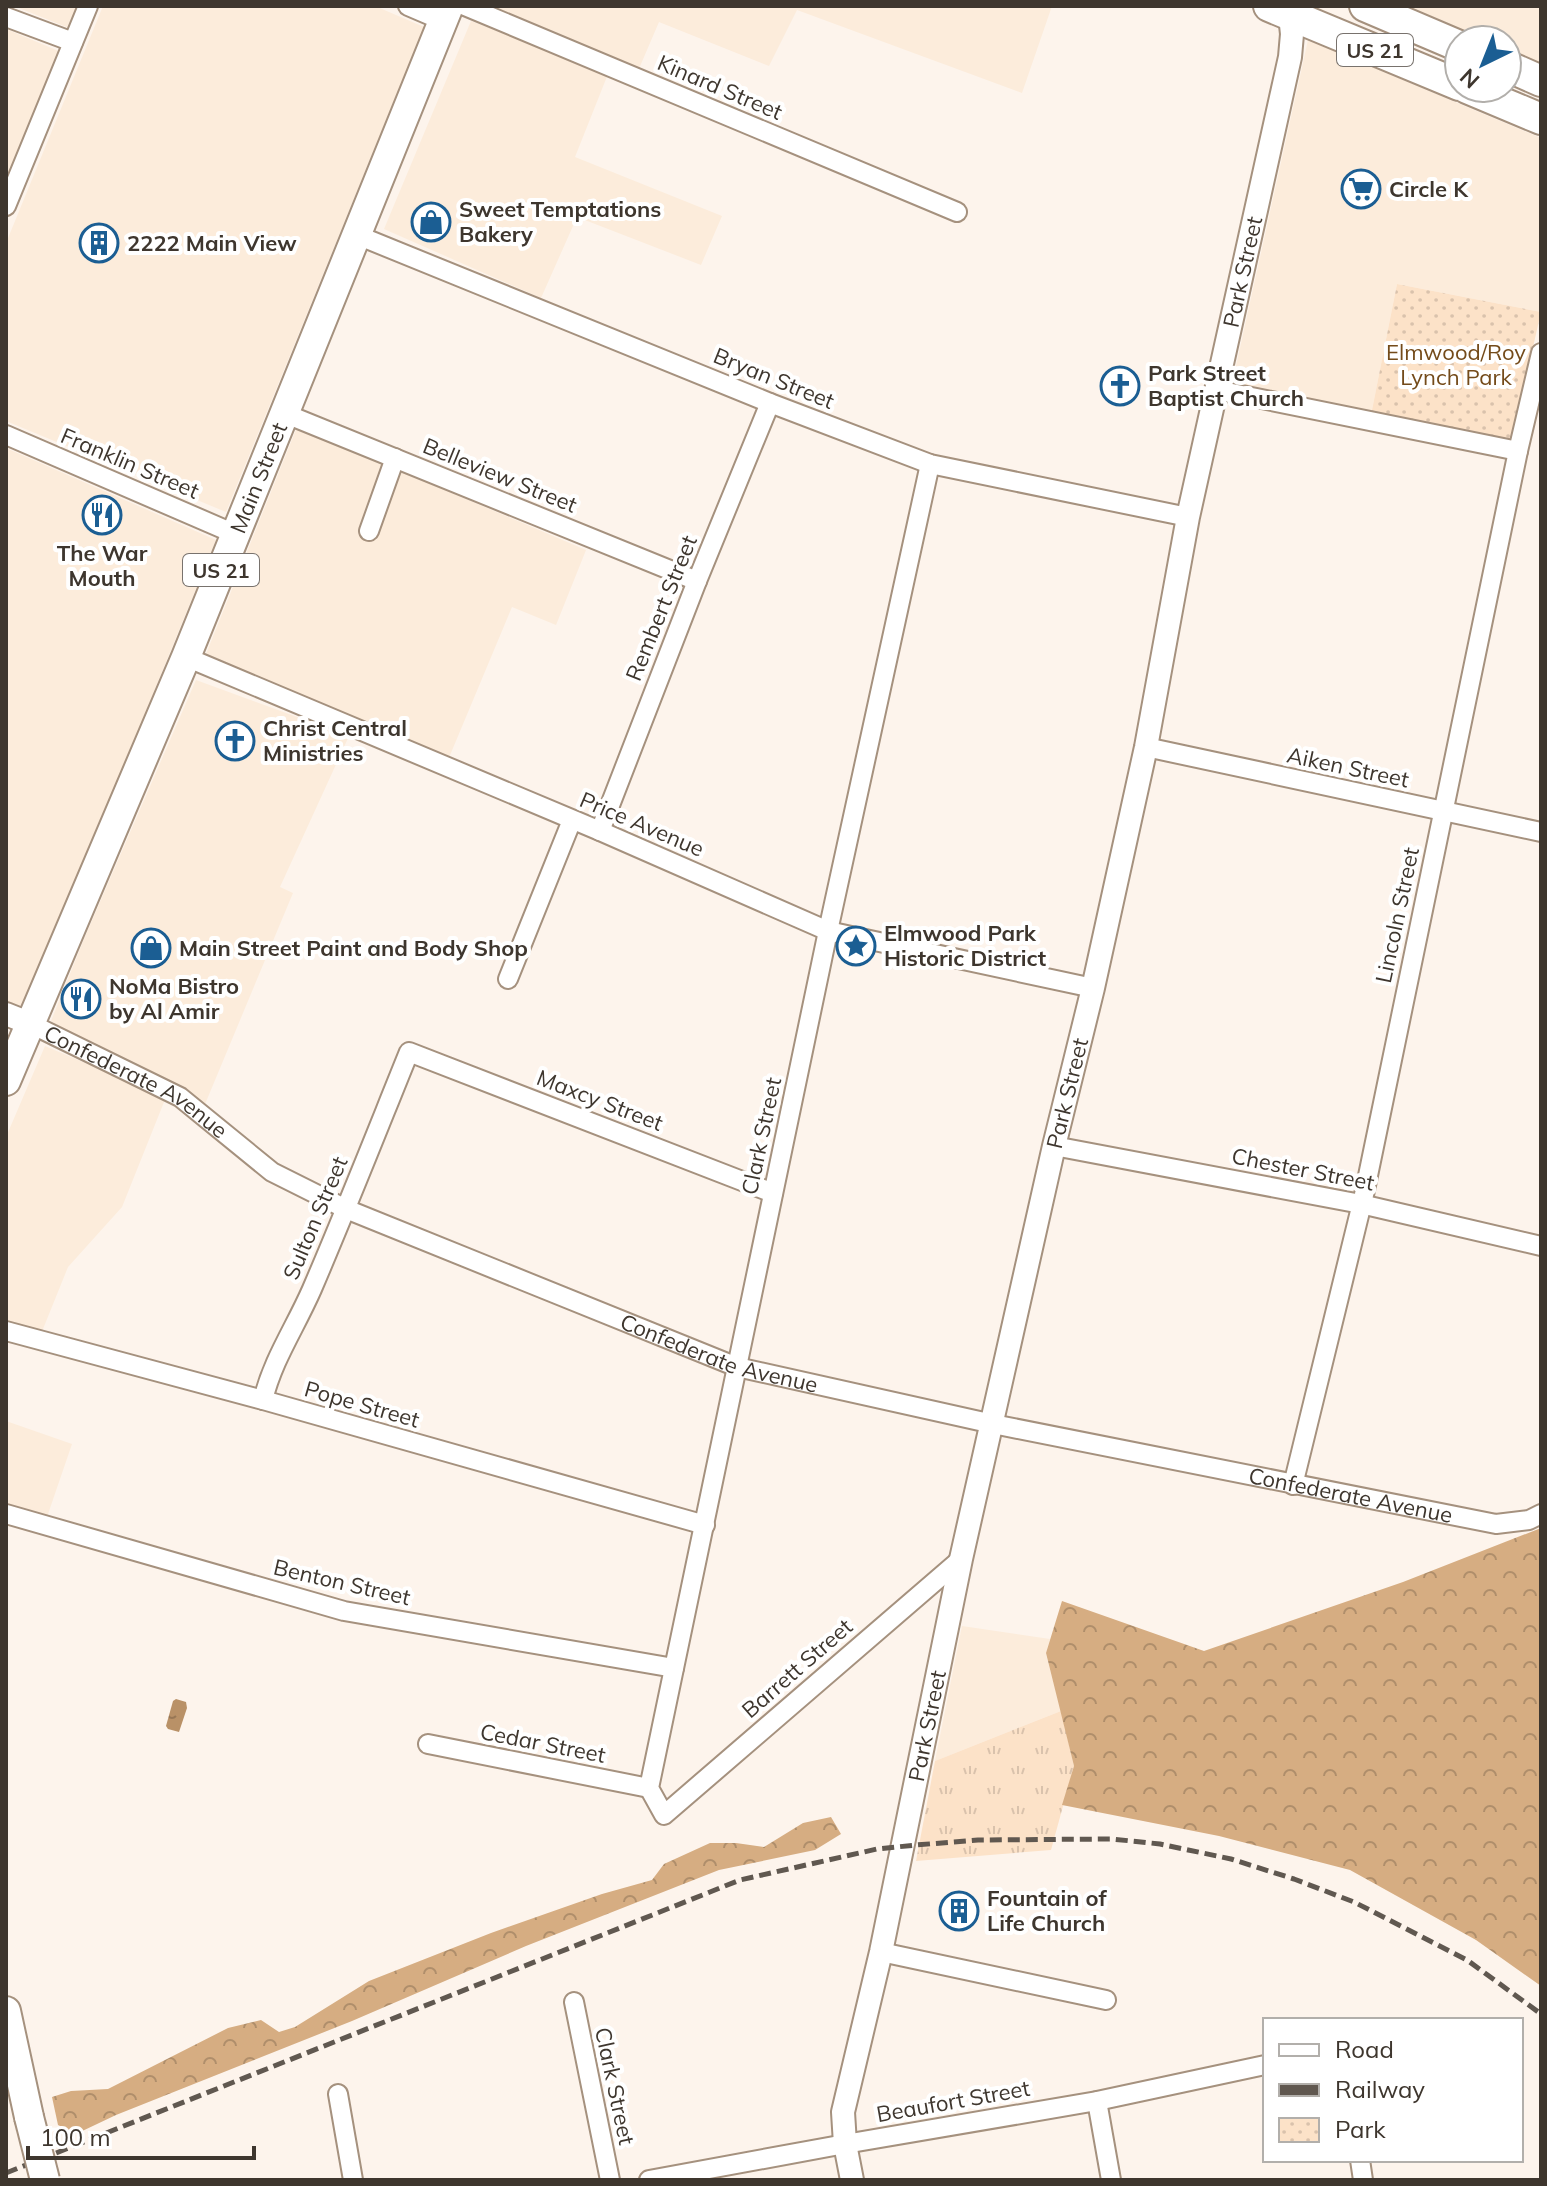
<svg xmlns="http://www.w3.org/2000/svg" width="1547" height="2186" font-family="Mulish,sans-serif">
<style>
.built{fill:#fcecdb}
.grass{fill:url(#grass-tufts)}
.forest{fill:url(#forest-crowns)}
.park{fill:url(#park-dots)}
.water{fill:url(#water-ripples)}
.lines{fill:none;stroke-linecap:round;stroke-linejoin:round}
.minor-casing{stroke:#a5917e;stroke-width:22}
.tertiary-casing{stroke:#a5917e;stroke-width:26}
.primary-casing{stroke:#a5917e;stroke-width:32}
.trunk-casing{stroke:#a5917e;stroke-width:34}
.minor{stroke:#fff;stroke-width:18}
.tertiary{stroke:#fff;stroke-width:22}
.primary{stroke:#fff;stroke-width:28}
.trunk{stroke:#fff;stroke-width:30}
.rail{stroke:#605850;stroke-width:5;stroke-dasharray:12 6;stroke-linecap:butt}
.primary-bridge-casing{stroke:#a5917e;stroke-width:32;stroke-linecap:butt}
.primary-bridge{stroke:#fff;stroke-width:28}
.labels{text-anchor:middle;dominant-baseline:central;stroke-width:8;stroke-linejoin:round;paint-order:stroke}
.shield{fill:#fff;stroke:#78726d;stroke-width:2}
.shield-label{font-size:20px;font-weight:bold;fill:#3e362e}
.street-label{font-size:22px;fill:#3e362e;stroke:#fff}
.poi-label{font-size:22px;font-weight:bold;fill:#3e362e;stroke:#fff;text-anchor:start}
.park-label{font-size:22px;fill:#744b1a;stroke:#fff}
</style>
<defs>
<pattern id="grass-tufts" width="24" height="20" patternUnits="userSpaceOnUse" patternTransform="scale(2)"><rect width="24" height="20" fill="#fce2c8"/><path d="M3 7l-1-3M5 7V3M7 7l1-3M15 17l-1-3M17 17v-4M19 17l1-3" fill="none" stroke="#d9c2ac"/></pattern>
<pattern id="forest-crowns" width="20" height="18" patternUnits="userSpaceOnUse" patternTransform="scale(2)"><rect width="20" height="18" fill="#d6ad82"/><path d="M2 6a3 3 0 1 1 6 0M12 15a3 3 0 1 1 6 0" fill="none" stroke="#af8e6b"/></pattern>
<pattern id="park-dots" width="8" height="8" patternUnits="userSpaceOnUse" patternTransform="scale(2)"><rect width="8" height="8" fill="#fce2c8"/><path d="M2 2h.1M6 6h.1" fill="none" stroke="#d9c2ac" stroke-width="1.8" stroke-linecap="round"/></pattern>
<pattern id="water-ripples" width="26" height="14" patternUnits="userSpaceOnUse" patternTransform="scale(2)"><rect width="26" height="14" fill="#b99167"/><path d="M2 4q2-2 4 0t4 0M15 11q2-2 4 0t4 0" fill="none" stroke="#987755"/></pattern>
</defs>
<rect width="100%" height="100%" fill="#fdf4ec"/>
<!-- built -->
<path class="built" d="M14 6H78L69 28Z
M103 6H375L424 27 226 512 6 421V243Z
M493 6H1052L1022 93 797 10 769 66 659 22 638 71Z
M1401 6H1541V63L1507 50V40H1483Z
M471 21 608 74 575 157 722 216 701 265 577 217 541 298 384 229Z
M6 29 61 52 6 182Z
M1308 40 1541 138V312L1397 284 1371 415 1232 384Z
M297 427 586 550 556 625 512 607 448 760 206 654Z
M6 448 216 540 25 1007 6 1002Z
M196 680 349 736 280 887 293 893 203 1109 53 1025 54 1023 51 1021 84 939Z
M45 1046 166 1097 122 1207 68 1267 41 1334 6 1321V1137Z
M6 1421 72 1444 47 1517 6 1505Z
M962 1626 1050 1639 1046 1654 1061 1711 935 1761Z"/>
<!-- grass -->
<path class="grass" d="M1061 1711 1074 1766 1051 1850 916 1861 935 1761Z"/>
<!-- forest -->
<path class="forest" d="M1541 1528V1986L1476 1940 1350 1870 1219 1836 1062 1805 1074 1766 1046 1653 1062 1601 1204 1651 1403 1582Z
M831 1817 841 1834 815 1850 719 1870 526 1946 352 2021 116 2115 76 2134 58 2125 52 2097 71 2091 108 2089 228 2028 261 2020 279 2032 295 2027 369 1981 491 1933 602 1894 652 1880 664 1864 710 1843H736L764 1847 803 1823Z"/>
<!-- park -->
<path class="park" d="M1397 284 1541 312 1511 444 1371 415Z"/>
<!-- water -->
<path class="water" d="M176 1699 186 1702 187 1708 179 1732 168 1729 166 1726 173 1701Z"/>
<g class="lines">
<!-- minor casing -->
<g class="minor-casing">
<g id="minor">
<path d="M408 6 443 21"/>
<path d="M465 6 957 212"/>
<path d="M6 17 73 42"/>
<path d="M6 206 88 6"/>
<path d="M357 235 770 403 930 464 1188 517"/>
<path d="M1217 390 1518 451"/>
<path d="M286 414 697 581"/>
<path d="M6 435 235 534"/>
<path d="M930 464 828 931 649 1788 664 1815 961 1559"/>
<path d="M369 531 395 458"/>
<path d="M186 657 600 831 828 931 1093 988"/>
<path d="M1146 747 1541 832"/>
<path d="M600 831 697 581 770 403"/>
<path d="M508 979 572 820"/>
<path id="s1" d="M31 1024 180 1097 272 1172 346 1209 737 1367 993 1424 1496 1524 1529 1520 1541 1514"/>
<path d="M1054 1146 1361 1204 1541 1246"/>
<path d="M6 1331 263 1400 705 1525"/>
<path d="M263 1400C273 1359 295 1328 312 1289 346 1210 377 1131 409 1052L773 1193"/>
<path d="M1293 1485 1364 1195 1518 451 1541 353"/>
<path d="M6 1514 344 1611 674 1668"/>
<path d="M428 1744 649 1788"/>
<path d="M881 1952 1106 2000"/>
<path d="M574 2002 610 2180"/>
<path d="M338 2094 353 2180"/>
<path d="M1097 2101 1111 2180"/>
<path d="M1360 2160 1363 2180"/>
<path d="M649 2180 845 2144 1097 2101 1265 2065"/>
</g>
</g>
<!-- tertiary casing -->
<g class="tertiary-casing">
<g id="tertiary">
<path d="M6 1014 31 1024"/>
<path id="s2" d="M852 2180 845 2144 843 2112 881 1952 961 1559 1054 1146 1093 988 1146 747 1188 517 1290 57 1292 34 1289 6"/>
</g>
</g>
<!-- primary casing -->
<g class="primary-casing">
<g id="primary">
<path id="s3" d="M6 1081 186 657 449 6"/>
<path d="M6 2011 29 2117"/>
</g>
</g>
<!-- trunk casing -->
<g class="trunk-casing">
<path id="trunk" d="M1269 6 1459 85
M1365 6 1459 46
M1507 66 1541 81
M1467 88 1541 119"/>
</g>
<!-- minor -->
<use href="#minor" class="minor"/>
<!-- tertiary -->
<use href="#tertiary" class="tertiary"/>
<!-- primary -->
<use href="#primary" class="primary"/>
<!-- trunk -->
<use href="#trunk" class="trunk"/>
<!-- rail -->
<path class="rail" d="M6 2173 740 1880 877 1849 916 1845 978 1840 1112 1839 1160 1844 1231 1859 1294 1879 1354 1902 1467 1960 1541 2014"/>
<!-- primary-bridge casing -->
<g class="primary-bridge-casing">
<path id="primary-bridge" d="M29 2117 45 2180"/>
</g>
<!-- primary-bridge -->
<use href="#primary-bridge" class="primary-bridge"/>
</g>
<!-- icons -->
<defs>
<g id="supermarket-ring" transform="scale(2)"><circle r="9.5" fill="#fff" stroke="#1b5e93" stroke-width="1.5"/><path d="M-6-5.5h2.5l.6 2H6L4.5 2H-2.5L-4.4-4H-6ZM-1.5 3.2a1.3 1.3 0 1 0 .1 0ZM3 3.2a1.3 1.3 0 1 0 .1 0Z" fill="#1b5e93"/></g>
<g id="shop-ring" transform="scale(2)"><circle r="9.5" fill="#fff" stroke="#1b5e93" stroke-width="1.5"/><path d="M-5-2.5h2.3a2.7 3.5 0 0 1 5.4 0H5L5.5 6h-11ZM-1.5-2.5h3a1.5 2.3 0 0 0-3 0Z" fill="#1b5e93"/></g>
<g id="building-ring" transform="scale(2)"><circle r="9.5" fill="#fff" stroke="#1b5e93" stroke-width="1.5"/><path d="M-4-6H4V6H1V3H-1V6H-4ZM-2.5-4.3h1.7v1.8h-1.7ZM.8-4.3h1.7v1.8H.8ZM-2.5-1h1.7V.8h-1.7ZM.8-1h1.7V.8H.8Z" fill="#1b5e93"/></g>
<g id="church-ring" transform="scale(2)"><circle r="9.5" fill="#fff" stroke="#1b5e93" stroke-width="1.5"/><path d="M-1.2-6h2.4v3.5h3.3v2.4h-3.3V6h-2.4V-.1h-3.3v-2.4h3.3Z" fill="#1b5e93"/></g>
<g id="restaurant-ring" transform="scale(2)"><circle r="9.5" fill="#fff" stroke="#1b5e93" stroke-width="1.5"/><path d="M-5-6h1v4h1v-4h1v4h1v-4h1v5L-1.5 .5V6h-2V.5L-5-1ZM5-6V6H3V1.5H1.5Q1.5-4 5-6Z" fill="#1b5e93"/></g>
<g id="sight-ring" transform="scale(2)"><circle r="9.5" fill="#fff" stroke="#1b5e93" stroke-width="1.5"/><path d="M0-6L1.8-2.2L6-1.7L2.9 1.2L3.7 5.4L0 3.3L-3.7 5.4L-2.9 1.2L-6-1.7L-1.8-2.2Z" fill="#1b5e93"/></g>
</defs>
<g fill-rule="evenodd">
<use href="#supermarket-ring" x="1361" y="189"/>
<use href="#shop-ring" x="431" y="222"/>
<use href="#building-ring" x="99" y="243"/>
<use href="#church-ring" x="1120" y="386"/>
<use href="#restaurant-ring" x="102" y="515"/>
<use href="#church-ring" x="235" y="741"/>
<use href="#sight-ring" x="856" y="946"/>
<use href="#shop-ring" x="151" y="948"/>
<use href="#restaurant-ring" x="81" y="999"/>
<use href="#building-ring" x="959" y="1911"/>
</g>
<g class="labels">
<!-- shield labels -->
<g class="shield">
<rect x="1337" y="34" width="76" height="32" rx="6"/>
<rect x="183" y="554" width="76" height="32" rx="6"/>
</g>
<g class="shield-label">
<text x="1375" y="50">US 21</text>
<text x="221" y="570">US 21</text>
</g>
<!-- street labels -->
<g class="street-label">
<text transform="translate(720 87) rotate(23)">Kinard Street</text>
<text stroke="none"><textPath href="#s2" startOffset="1952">Park Street</textPath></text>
<text transform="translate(774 378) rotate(22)">Bryan Street</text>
<text transform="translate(130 463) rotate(23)">Franklin Street</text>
<text transform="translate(500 475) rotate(22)">Belleview Street</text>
<text stroke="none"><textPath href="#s3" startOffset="654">Main Street</textPath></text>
<text transform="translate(661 608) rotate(-68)">Rembert Street</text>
<text transform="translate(1348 767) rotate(12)">Aiken Street</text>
<text transform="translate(642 824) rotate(23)">Price Avenue</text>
<text transform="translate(1397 915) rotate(-78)">Lincoln Street</text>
<text stroke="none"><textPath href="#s1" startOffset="120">Confederate Avenue</textPath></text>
<text stroke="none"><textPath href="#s2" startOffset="1112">Park Street</textPath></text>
<text transform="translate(600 1100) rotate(21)">Maxcy Street</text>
<text transform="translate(761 1136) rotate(-78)">Clark Street</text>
<text transform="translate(1303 1169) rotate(11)">Chester Street</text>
<text transform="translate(315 1218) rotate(-67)">Sulton Street</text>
<text stroke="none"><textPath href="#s1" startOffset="768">Confederate Avenue</textPath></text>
<text transform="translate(362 1404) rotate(16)">Pope Street</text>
<text stroke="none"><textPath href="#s1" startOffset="1416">Confederate Avenue</textPath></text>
<text transform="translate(342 1582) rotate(13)">Benton Street</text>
<text transform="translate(797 1668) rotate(-41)">Barrett Street</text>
<text stroke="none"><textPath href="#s2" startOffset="464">Park Street</textPath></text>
<text transform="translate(543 1743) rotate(11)">Cedar Street</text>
<text transform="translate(615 2086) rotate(78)">Clark Street</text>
<text transform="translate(953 2101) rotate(-10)">Beaufort Street</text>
</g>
<!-- poi labels -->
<g class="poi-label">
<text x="1389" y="189">Circle K</text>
<text x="459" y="209">Sweet Temptations<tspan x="459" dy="25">Bakery</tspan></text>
<text x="127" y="243">2222 Main View</text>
<text x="1148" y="373">Park Street<tspan x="1148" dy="25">Baptist Church</tspan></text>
<text x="102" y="553" text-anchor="middle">The War<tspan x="102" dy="25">Mouth</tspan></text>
<text x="263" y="728">Christ Central<tspan x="263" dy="25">Ministries</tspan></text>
<text x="884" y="933">Elmwood Park<tspan x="884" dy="25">Historic District</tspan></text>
<text x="179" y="948">Main Street Paint and Body Shop</text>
<text x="109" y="986">NoMa Bistro<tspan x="109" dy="25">by Al Amir</tspan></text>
<text x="987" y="1898">Fountain of<tspan x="987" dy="25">Life Church</tspan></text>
</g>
<!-- park labels -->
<g class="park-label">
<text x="1456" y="352">Elmwood/Roy<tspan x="1456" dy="25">Lynch Park</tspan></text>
</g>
</g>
<!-- border -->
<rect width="1547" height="2186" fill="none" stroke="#3e362e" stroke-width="16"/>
<!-- legend -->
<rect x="1263" y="2018" width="260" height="144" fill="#ffffff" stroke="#b2afab" stroke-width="2"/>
<rect x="1279" y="2044" width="40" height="12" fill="#ffffff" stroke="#b2afab" stroke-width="2"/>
<text x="1335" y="2058" font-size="24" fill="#3e362e">Road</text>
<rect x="1279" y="2084" width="40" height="12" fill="#605850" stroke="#b2afab" stroke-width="2"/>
<text x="1335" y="2098" font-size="24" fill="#3e362e">Railway</text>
<rect x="1279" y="2118" width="40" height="24" fill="url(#park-dots)" stroke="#b2afab" stroke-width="2"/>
<text x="1335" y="2138" font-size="24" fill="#3e362e">Park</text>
<!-- north arrow -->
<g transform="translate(1483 64) rotate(223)"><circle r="38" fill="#ffffff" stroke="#b2afab" stroke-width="2"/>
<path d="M0-6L14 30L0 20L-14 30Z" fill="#1b5e93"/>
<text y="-12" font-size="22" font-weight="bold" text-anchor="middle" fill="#3e362e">N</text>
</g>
<!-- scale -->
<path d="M28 2146v12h226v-12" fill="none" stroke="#3e362e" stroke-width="4"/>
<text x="40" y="2146" font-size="24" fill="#3e362e" stroke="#ffffff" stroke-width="6" paint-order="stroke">100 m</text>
</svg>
